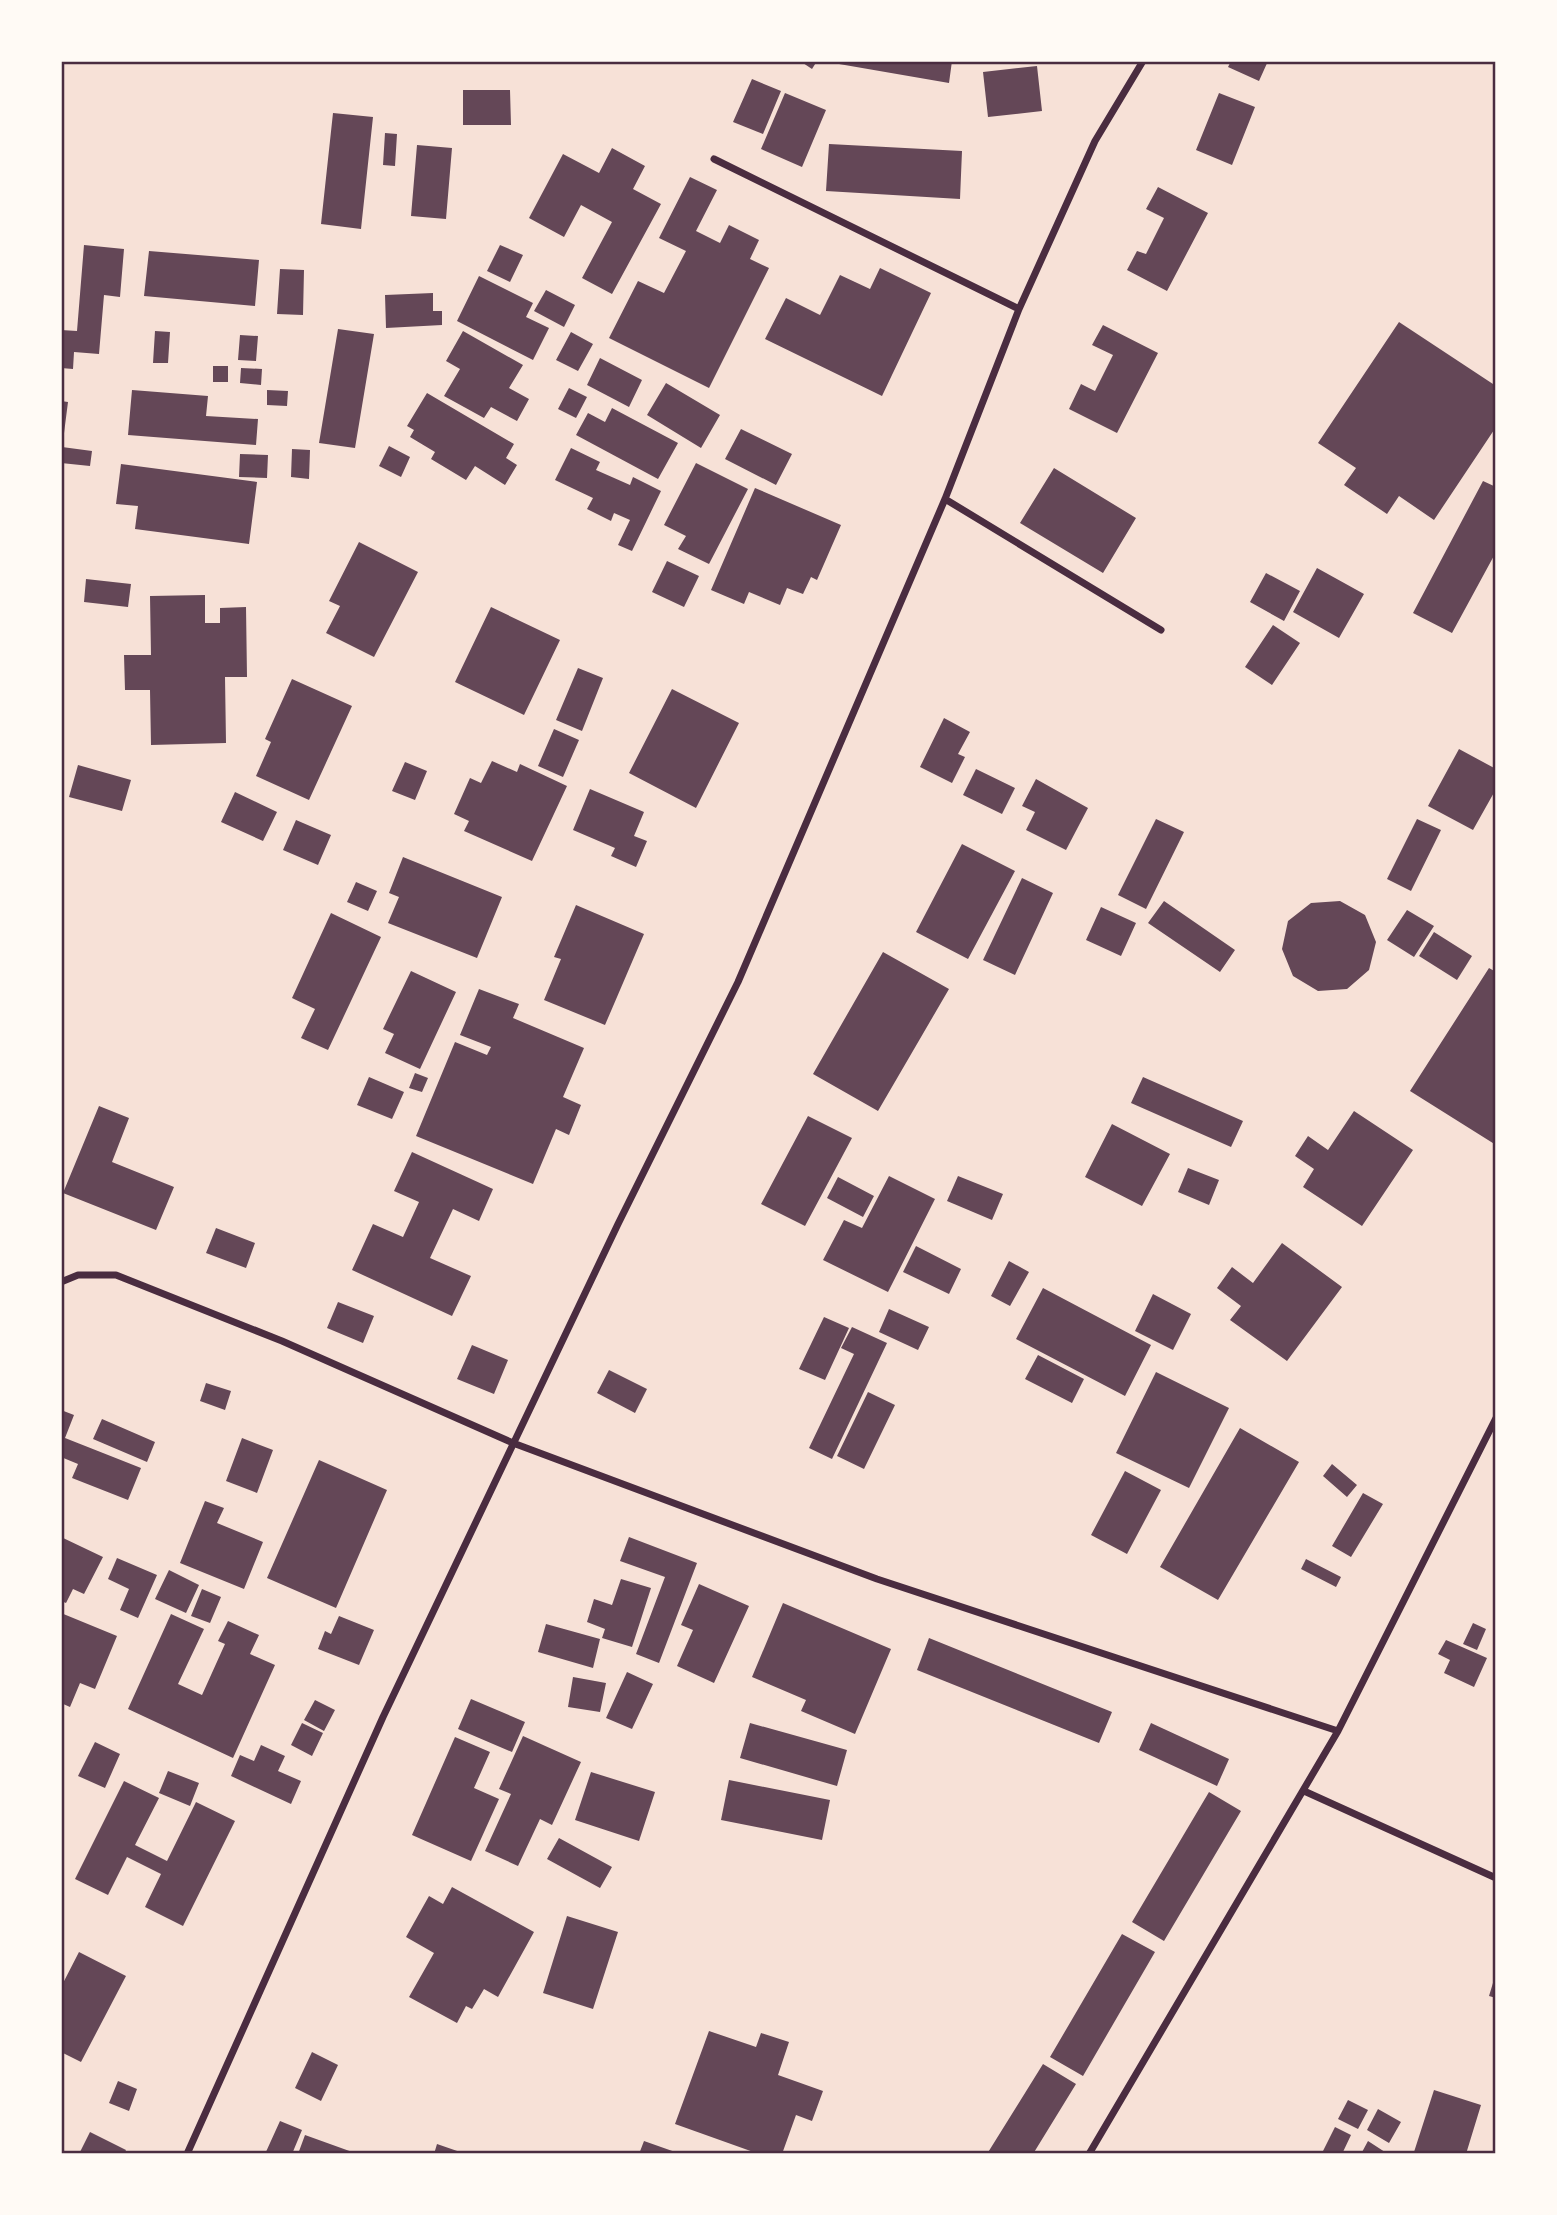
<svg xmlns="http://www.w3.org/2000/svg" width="1557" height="2215" font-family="Signika,sans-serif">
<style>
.building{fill:#644757}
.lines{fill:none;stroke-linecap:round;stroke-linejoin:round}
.minor{stroke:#4a2c40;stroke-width:7}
.neatline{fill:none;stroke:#4a2c40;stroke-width:2.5}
</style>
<rect width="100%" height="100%" fill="#f7e1d7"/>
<!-- building -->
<path class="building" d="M800 61H817L812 69Z
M839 61H952L949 83 839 64Z
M1231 61H1268L1259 81 1228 67Z
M1037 66 1042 111 988 117 983 72Z
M752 79 781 91 763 134 733 122Z
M463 90H510L511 125H463Z
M785 93 826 110 802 167 761 149Z
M1219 93 1255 107 1232 165 1196 150Z
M333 113 373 117 361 229 321 224Z
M385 133 397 134 395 166 383 165Z
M829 144 962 151 960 199 826 191Z
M417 145 452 148 446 219 411 216Z
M612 148 645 166 633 189 661 204 612 294 582 278 612 222 581 205 564 237 529 218 563 154 599 173Z
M690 177 717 190 696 231 720 243 729 225 759 240 750 259 769 268 709 388 609 338 638 281 664 293 686 251 659 238Z
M1158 187 1208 213 1167 291 1127 270 1137 251 1146 254 1164 218 1146 209Z
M84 245 124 249 120 297 104 295 99 354 74 352 73 369 61 368V330L77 331Z
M500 245 523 255 510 282 487 271Z
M149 251 259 260 255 306 144 296Z
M880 268 931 293 882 396 765 339 786 298 820 315 840 275 870 289Z
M280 269 304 270 303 315 277 314Z
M479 276 533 303 526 317 549 328 533 360 457 321Z
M546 290 575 305 564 327 534 311Z
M433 293V311H442V325L386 328 385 295Z
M1399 322 1496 386V427L1434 520 1399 496 1387 514 1344 485 1356 468 1318 443Z
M1103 325 1158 353 1117 433 1069 409 1081 384 1095 391 1113 355 1092 345Z
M338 329 374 334 355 448 319 443Z
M155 331 170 332 168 363H153Z
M463 331 523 365 509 388 529 399 517 421 491 407 484 418 444 396 460 369 446 361Z
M571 332 593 344 578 371 556 360Z
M240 335 258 336 256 361 238 360Z
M600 358 642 380 629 407 587 385Z
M213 366H228V382H213Z
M241 368 262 369 261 385 240 383Z
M666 383 720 415 701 448 647 415Z
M569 388 587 397 576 418 558 409Z
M132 390 208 396 206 416 258 419 256 445 128 435Z
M267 390 288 391 287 406 267 405Z
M427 393 514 444 506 458 517 465 505 485 475 466 466 480 431 459 435 452 410 437 414 430 407 426Z
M61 401 68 402 63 441H61Z
M612 408 678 443 658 479 576 435 588 413 605 422Z
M741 429 792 454 776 485 725 459Z
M389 446 410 457 401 477 379 466Z
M62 447 92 451 90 466 61 463Z
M571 448 600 462 596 470 630 485 633 477 661 491 632 551 618 545 630 520 614 513 611 521 587 509 593 498 555 480Z
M292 449 310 450 309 479 291 477Z
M240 454 268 455 267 478 239 477Z
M696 463 748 489 709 564 678 549 686 536 664 525Z
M121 464 257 482 249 544 135 529 138 506 116 504Z
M1054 468 1136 518 1103 573 1020 523Z
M1483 481 1496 487V552L1452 633 1413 613Z
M755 488 841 525 817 580 811 577 803 594 787 588 780 605 749 592 744 604 711 590Z
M359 542 418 572 374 657 326 633 340 606 329 601Z
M667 561 699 576 684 607 652 592Z
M1317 568 1364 594 1339 638 1293 612Z
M1266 573 1300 591 1284 621 1250 602Z
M86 579 131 584 128 607 84 602Z
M205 595V623H220V608L246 607 247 677H225L226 743 151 745 150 690H125L124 655H151L150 596Z
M491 607 560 640 524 715 455 682Z
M1273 625 1300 643 1272 685 1245 667Z
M578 668 603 678 582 731 556 720Z
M292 679 352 706 309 800 256 776 271 742 265 739Z
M672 689 739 723 696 808 629 773Z
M944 718 970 732 958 754 965 757 952 783 920 767Z
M554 729 579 740 563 777 538 766Z
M1459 749 1496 769V789L1473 830 1428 806Z
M492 761 517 772 520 764 567 786 532 861 464 831 469 821 454 814 470 778 481 783Z
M405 762 427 771 415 800 392 791Z
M78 765 131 780 122 811 69 797Z
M976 769 1015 788 1002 814 963 795Z
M1036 779 1088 808 1066 850 1026 830 1035 812 1022 806Z
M590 789 644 812 634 836 647 841 636 867 611 856 615 848 573 830Z
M235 792 277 812 263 841 221 822Z
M1156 819 1184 832 1146 909 1118 895Z
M1417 819 1441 830 1411 891 1387 879Z
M296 820 331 835 318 865 283 850Z
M962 844 1015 871 968 959 916 932Z
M403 857 502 897 477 958 388 923 399 897 389 893Z
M1022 878 1053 893 1015 975 983 960Z
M356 882 377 891 368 911 347 902Z
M1164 901 1235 950 1220 972 1148 923Z
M1340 901 1365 915 1376 942 1369 970 1347 989 1318 991 1293 976 1282 949 1288 921 1311 903Z
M576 905 644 934 605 1025 544 1000 561 959 554 957Z
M1101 907 1136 923 1121 956 1086 940Z
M1407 910 1434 926 1414 957 1387 940Z
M331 913 381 937 328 1050 301 1038 315 1009 292 998Z
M1434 932 1472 956 1457 980 1419 956Z
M883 952 949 989 878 1111 813 1074Z
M1489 968 1496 972V1145L1410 1091Z
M411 971 456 992 420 1069 385 1053 394 1034 383 1029Z
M479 989 519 1004 513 1018 584 1048 563 1097 581 1105 569 1135 556 1129 533 1184 416 1136 455 1042 487 1055 491 1047 460 1035Z
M415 1073 428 1078 422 1092 409 1088Z
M369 1077 404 1092 392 1119 357 1105Z
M1143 1077 1243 1121 1231 1147 1131 1103Z
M99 1106 129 1118 112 1162 174 1187 156 1230 63 1193Z
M1354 1111 1413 1150 1362 1226 1303 1187 1314 1169 1295 1156 1308 1136 1328 1150Z
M808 1116 852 1138 805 1226 761 1204Z
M1112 1124 1170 1154 1142 1206 1085 1177Z
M412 1152 493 1189 479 1221 453 1209 430 1258 471 1276 452 1316 352 1270 373 1224 403 1237 419 1202 394 1191Z
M1188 1168 1219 1180 1209 1205 1178 1192Z
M889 1176 935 1199 888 1292 823 1260 844 1220 862 1228Z
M958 1176 1003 1194 992 1220 947 1201Z
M838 1177 874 1196 863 1217 827 1198Z
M216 1228 255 1243 246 1268 206 1253Z
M1282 1243 1342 1287 1287 1361 1230 1320 1241 1306 1217 1288 1232 1267 1253 1283Z
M916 1246 961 1269 949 1294 903 1272Z
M1009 1261 1029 1272 1010 1306 991 1296Z
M1043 1288 1151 1345 1125 1396 1016 1339Z
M1153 1294 1191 1314 1173 1350 1135 1331Z
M338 1302 374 1316 363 1343 327 1328Z
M889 1309 929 1327 918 1350 879 1332Z
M824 1317 849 1328 825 1380 799 1369Z
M852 1327 887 1343 832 1459 809 1448 854 1354 841 1348Z
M472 1345 508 1360 494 1394 457 1379Z
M1038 1355 1084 1379 1072 1403 1025 1379Z
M609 1370 647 1389 635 1413 597 1393Z
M1156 1372 1229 1408 1189 1488 1116 1453Z
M206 1383 231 1391 225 1410 200 1401Z
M868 1392 895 1405 864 1469 837 1456Z
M61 1410 74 1415 65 1438 141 1468 128 1500 72 1478 78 1464 61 1457Z
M102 1419 155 1442 147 1462 93 1439Z
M1240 1428 1299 1462 1218 1600 1160 1567Z
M242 1438 273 1450 257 1493 226 1481Z
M319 1460 387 1490 336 1608 267 1578Z
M1332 1464 1357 1485 1347 1497 1323 1476Z
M1125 1471 1161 1490 1127 1554 1091 1535Z
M1363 1493 1383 1504 1351 1557 1332 1546Z
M205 1501 224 1508 217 1523 263 1542 244 1589 180 1563Z
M61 1537 103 1557 84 1594 73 1589 66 1603 61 1601Z
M629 1537 697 1563 659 1663 636 1654 665 1577 620 1561Z
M117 1558 157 1575 138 1618 120 1610 129 1589 108 1579Z
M1306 1559 1341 1577 1336 1587 1301 1569Z
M169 1570 199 1585 186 1613 155 1599Z
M621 1579 651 1588 632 1647 602 1638 605 1629 587 1622 594 1599 612 1605Z
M699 1584 749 1606 714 1683 677 1666 693 1630 681 1625Z
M202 1589 221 1597 210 1623 191 1616Z
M783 1603 891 1649 855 1734 801 1711 806 1700 752 1677Z
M61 1613 117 1636 95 1689 80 1683 70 1707 61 1703Z
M171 1614 204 1629 178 1684 202 1695 225 1644 218 1641 228 1621 259 1635 250 1654 275 1665 233 1758 128 1709Z
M339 1616 374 1630 359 1665 318 1649 325 1631 331 1634Z
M1473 1623 1486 1629 1477 1650 1463 1644Z
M546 1624 600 1639 593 1668 538 1652Z
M929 1638 1112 1712 1099 1743 917 1670Z
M1446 1640 1487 1658 1474 1687 1444 1673 1450 1660 1438 1654Z
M627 1672 653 1684 632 1729 606 1718Z
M573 1677 606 1683 600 1712 568 1707Z
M471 1699 525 1722 512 1752 458 1729Z
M315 1700 335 1710 324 1731 304 1720Z
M302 1723 323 1733 312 1756 291 1745Z
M750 1723 847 1750 837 1786 740 1758Z
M1151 1723 1229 1759 1217 1786 1139 1750Z
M523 1736 581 1762 552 1825 540 1819 518 1866 485 1851 511 1794 499 1789Z
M455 1737 490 1752 474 1788 499 1799 471 1861 412 1835Z
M95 1742 120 1754 105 1788 78 1776Z
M261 1745 285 1756 278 1771 301 1781 291 1804 231 1776 240 1755 254 1761Z
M168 1771 199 1783 190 1806 159 1793Z
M591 1772 655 1792 639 1841 575 1820Z
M729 1780 830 1800 822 1840 721 1820Z
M124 1781 159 1798 135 1845 167 1861 196 1802 235 1821 183 1926 145 1907 161 1874 127 1857 108 1895 75 1879Z
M1209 1792 1241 1811 1164 1941 1132 1922Z
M559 1838 612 1867 600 1888 547 1859Z
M452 1887 534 1932 498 1997 484 1989 472 2009 466 2006 457 2023 409 1997 434 1953 406 1937 429 1896 443 1904Z
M567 1916 618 1932 593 2009 543 1993Z
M1122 1934 1155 1952 1083 2076 1050 2057Z
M79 1952 126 1976 81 2062 61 2052V1987Z
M1496 1973V1998L1489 1996Z
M709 2031 756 2047 761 2033 789 2042 778 2075 823 2091 812 2121 796 2115 782 2154H759L675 2124Z
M312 2052 338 2065 321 2101 295 2088Z
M1043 2064 1076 2084 1033 2154H987Z
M118 2081 137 2089 129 2111 109 2103Z
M1434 2090 1481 2105 1466 2154 1414 2152Z
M1348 2100 1368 2110 1358 2129 1338 2119Z
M1378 2109 1401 2122 1389 2143 1367 2130Z
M280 2121 302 2130 292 2154H265Z
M1335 2127 1351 2135 1342 2154H1327L1323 2151Z
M90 2132 126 2150 124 2154H79Z
M305 2135 355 2153V2154H298Z
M644 2141 678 2153V2154H639Z
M1368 2141 1388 2154H1361Z
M437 2144 463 2153V2154H434Z"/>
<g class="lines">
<!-- minor -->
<path class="minor" d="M714 159 1019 309
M945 499 1161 630
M61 1282 78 1275H116L282 1341 513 1443 877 1579 1338 1731
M1304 1791 1496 1878
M187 2154 383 1717 618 1224 738 982 945 499 1019 309 1095 141 1143 61
M1089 2154 1338 1731 1496 1418"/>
</g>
<!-- border -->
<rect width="1557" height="2215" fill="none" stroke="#fffaf5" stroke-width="126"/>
<rect x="63" y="63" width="1431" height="2089" class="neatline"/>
</svg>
